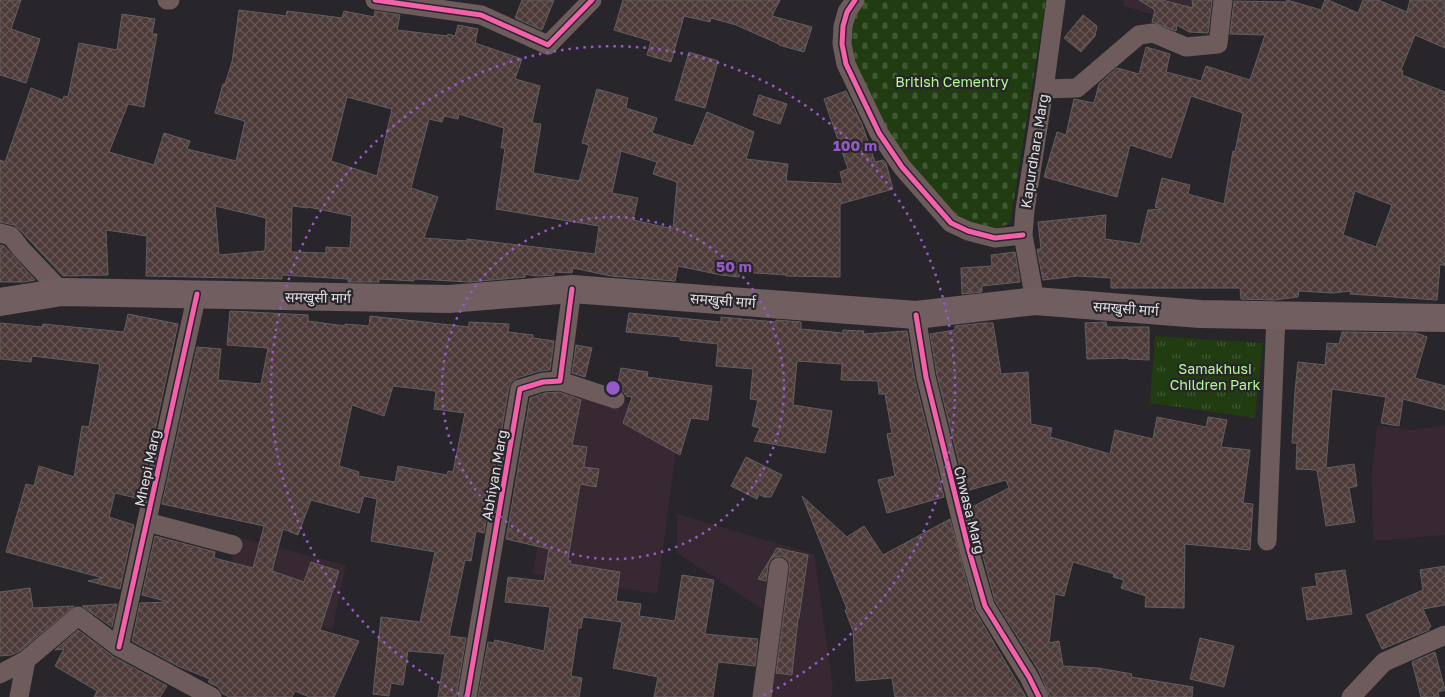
<svg xmlns="http://www.w3.org/2000/svg" width="1445" height="697" font-family="'Golos Text','Noto Sans Devanagari',sans-serif">
<style>
.education{fill:#372832}
.cemetery{fill:url(#cemetery-stones)}
.park{fill:url(#park-tufts)}
.building{fill:url(#building-cross-hatch);stroke:#625f60;fill-rule:evenodd}
.lines{fill:none;stroke-linecap:round;stroke-linejoin:round}
.minor{stroke:#6e5c5d;stroke-width:19}
.secondary{stroke:#705e60;stroke-width:28}
.cycleway-casing{stroke:#28252b;stroke-width:8}
.cycleway{stroke:#f560ab;stroke-width:5}
.ring{fill:none;stroke:#9559c8;stroke-width:2.5;stroke-dasharray:2.5 5}
.labels{text-anchor:middle;dominant-baseline:central;stroke-width:4.5;stroke-linejoin:round;paint-order:stroke}
.park-label{font-size:14px;fill:#b1fb8f;stroke:#28252b}
.street-label{font-size:14px;fill:#e2e0e4;stroke:#28252b}
.centre{fill:#9559c8;stroke:#28252b;stroke-width:2.5}
.ring-label{font-size:15px;text-anchor:middle;font-weight:bold;fill:#9559c8;stroke:#28252b;stroke-width:4.5;stroke-linejoin:round;paint-order:stroke}
</style>
<defs>
<pattern id="cemetery-stones" width="16" height="16" patternUnits="userSpaceOnUse" patternTransform="scale(1.25)"><rect width="16" height="16" fill="#213c11"/><path d="M2 7V4a2 2 0 0 1 4 0v3zM10 15v-3a2 2 0 0 1 4 0v3z" fill="#415834"/></pattern>
<pattern id="park-tufts" width="24" height="20" patternUnits="userSpaceOnUse" patternTransform="scale(1.25)"><rect width="24" height="20" fill="#213c11"/><path d="M3 7l-1-3M5 7V3M7 7l1-3M15 17l-1-3M17 17v-4M19 17l1-3" fill="none" stroke="#415834"/></pattern>
<pattern id="building-cross-hatch" width="8" height="8" patternUnits="userSpaceOnUse" patternTransform="scale(1.25)"><rect width="8" height="8" fill="#4d3b39"/><path d="M0 0l8 8M0 8l8-8" fill="none" stroke="#665756"/></pattern>
</defs>
<rect width="100%" height="100%" fill="#28262a"/>
<!-- education -->
<path class="education" d="M1124 0H1214L1199 28 1123 6Z
M561 390 681 413 657 594 533 574Z
M1377 425 1410 430 1445 425V535L1373 541 1372 473Z
M677 514 814 554 833 688 831 697H757L768 613 677 553Z
M237 537 346 565 332 630 225 593Z"/>
<!-- cemetery -->
<path class="cemetery" d="M864 0H1046L1010 223C995 232 974 228 960 218 929 195 903 154 883 123 874 109 864 95 858 79 855 70 848 45 848 34 847 27 860 8 864 0Z"/>
<!-- park -->
<path class="park" d="M1155 336 1263 343 1255 418 1150 403Z"/>
<!-- building -->
<path class="building" d="M0 0H21L11 29 40 39 26 83 0 75Z
M522 0H554L542 30 515 18Z
M623 0H780L772 16 812 27 804 52 779 45V44L736 25 711 18 710 22 684 16 671 62 647 55 651 41 614 30Z
M1139 0H1162L1193 8 1192 0H1212L1208 33 1189 32 1177 25 1176 31 1152 22 1155 10Z
M1287 0 1321 10 1325 0H1328L1358 13 1363 0H1378L1407 12 1410 0H1445V48L1415 35 1401 70 1403 71 1402 75 1445 92V266L1440 264 1437 300 1350 294 1351 291 1333 293 1299 291 1298 297 1274 300 1241 299 1240 288H1111V278L1078 276 1043 280 1037 249H1041L1038 222 1106 215 1105 239 1140 244 1148 210 1161 209 1155 207 1162 178 1190 185 1188 194 1224 204 1233 151 1235 152 1243 113 1191 96 1171 158 1130 145 1117 197 1044 177 1057 132 1066 135 1074 99 1094 103 1099 84 1117 68 1139 74 1146 47 1170 54 1166 72 1201 81 1206 66 1250 80 1265 35 1230 34 1234 1 1286 2ZM1355 191 1392 205 1376 247 1343 235Z
M239 10 286 16 287 11 342 18 344 11 374 17 375 11 400 15 397 30 447 36 448 34 455 36 458 25 478 29 475 43 522 59 515 79 540 86 532 123 541 124 533 173 579 181 589 145 582 143 597 89 628 98 626 108 657 118 652 133 693 146 707 112 754 132 746 159 788 164 786 181 843 184 840 172 848 169 824 99 846 91 862 124 875 162 883 160 886 163 893 189 840 204V277L786 276V275L740 272 739 277 721 275 678 266 675 281 611 276 573 268 572 273 554 272V275L536 276 525 274V277L469 282 417 279H414V281L379 279V282H348V279L282 275V279L146 276 147 236 106 230 108 275 63 276 19 229 14 225 0 222V160L5 162 31 88 63 100 64 96 68 97 79 43 117 50 122 14 155 19 152 34H157L144 107 128 104 109 152 154 165 164 133 190 141 187 149 236 161 245 121 215 113 223 84H225L232 62ZM347 97 392 109 377 176 331 161ZM459 114 504 128 501 148H505L496 209 599 226 595 254 467 239V241L424 238 438 197 411 188 429 119 442 122 444 116 458 119ZM621 151 657 162 653 174 677 182 673 229 633 220 638 198 612 193ZM215 206 266 218 265 251 219 255ZM292 206 308 208V207L352 216 350 248 326 247V253L291 252Z
M1083 15 1097 26 1095 36 1081 52 1064 38Z
M689 52 718 61 705 108 675 100Z
M759 95 787 104 780 124 753 115Z
M0 245 4 246 35 280 24 282H0Z
M1015 252 1020 282 982 286V292L962 294 961 268 992 266 991 255Z
M230 311 308 315V321L345 326V324L369 326 370 316 469 327V322L509 324 508 332 533 335V338L554 341 550 370 540 371 517 378 511 382 509 387 484 533 476 531 471 561 465 560 449 636 466 638 456 697H438L445 654 408 651 403 685 391 683 389 696 373 694 381 617 420 622 435 552 371 541 377 499 364 496 359 513 311 500 298 535 283 529 272 571 304 582 311 562 339 571 320 630 359 641 334 697H309L295 691 292 697H229L223 694 218 687 208 682 210 679 178 666 132 641 140 603 169 602 142 595 155 536 215 552 214 558 253 568 264 526 162 504 197 347 221 349 218 380 261 384 268 348 227 345ZM393 386 436 391 434 409 465 413 453 472 448 471 447 475 398 466 395 482 358 476 359 472 339 466 352 405 384 416Z
M629 313 721 322V317L776 322V320L801 322V329L843 333V330L864 331 863 334 907 331 915 380 944 497 887 513 878 480 895 476 887 434 892 433 885 394H879L878 381 841 380 842 364 797 361 793 405 832 411 825 453 754 441 760 428 752 426 758 400 750 399 753 369 716 366 718 344 680 340V337L626 332Z
M128 314 178 324 140 499 115 493 109 517 134 525 120 589 88 581 103 578 6 552 26 484 34 486 39 466 74 477 82 426 89 427 100 364 32 356 31 362 0 359V323L42 327 43 324 124 332Z
M1106 322 1107 327H1149V360L1128 359V358L1087 359 1085 323Z
M984 323H993L1001 374 1028 372 1031 424 1052 428 1050 437 1110 454 1115 430 1153 439 1157 417 1206 427 1208 417 1227 420 1221 447 1250 450 1243 503 1253 504 1250 550 1185 544 1184 608 1145 607 1146 596 1121 588 1124 580 1113 577 1114 574 1073 562 1064 596 1055 594 1049 643 1059 641 1063 666 1098 668 1132 674 1131 677 1193 687 1192 697H1050L1039 671 995 601 970 508 1009 488 1006 480 966 491 937 375 930 334 955 330V326Z
M1342 332 1416 333 1427 337 1415 378 1445 386V410L1403 399 1399 426 1381 423 1386 397 1332 389 1326 468 1354 464 1357 486 1349 488 1355 522 1326 526 1317 470 1296 469 1297 443H1292L1295 391 1298 362 1325 365 1327 343 1339 344Z
M576 345 592 348 585 377 572 373Z
M621 368 648 372 647 377 712 386 708 420 691 418 680 455 623 423 632 397 626 396 623 391 617 388Z
M559 392 581 400 572 445 587 447 584 467 599 469 596 487 580 484 568 560 571 561 570 564 620 572 616 601 641 604 639 616 675 621 682 575 714 580 705 634 758 639 755 666 718 662 713 697H654L658 677 613 668 622 622 583 617 581 628H578L571 676 582 678 579 697H478L488 642 494 643 495 640 544 651 550 607 505 602 508 577 544 581 549 549 506 539 530 398 545 393Z
M746 457 782 475 771 497H764L759 494 757 499 731 486Z
M802 496 847 537 864 526 883 555 950 519 974 609 1026 697H895L892 678 856 681 853 631 845 610 847 609Z
M777 548 808 555 799 618H798L792 675 776 673 790 568 789 562 786 558 781 556 774 557 770 560 768 565 766 581 758 579Z
M1445 566V605L1423 609 1431 627H1429V630L1382 649 1366 615 1423 590 1420 570Z
M1345 570 1352 614 1307 620 1302 588 1317 586 1315 574Z
M30 588 33 608 74 606 20 651 11 655 0 656V592Z
M117 604 112 627 82 606Z
M78 630 114 657 167 686 160 697H94L97 691 55 666 64 649 55 650Z
M1200 638 1234 646 1224 687 1190 679Z
M1435 652 1445 690 1438 692 1439 697H1421L1412 662Z"/>
<g class="lines">
<!-- minor -->
<path class="minor" d="M167 0H170
M375 0 481 15 548 45 592 0
M855 0 847 12 843 26 842 44 846 64 879 133 902 167 951 223 968 231 995 238 1023 235
M1044 89 1077 88 1139 35 1153 33 1186 47 1218 44 1223 0
M0 233 11 236 21 249 62 292
M1035 301 1023 235 1025 210 1044 89 1056 0
M916 315 926 377 968 547 985 606 1029 677 1039 697
M560 381 615 399
M147 522 233 545
M1267 541 1276 315
M119 647 197 294
M0 674 26 660 78 616 119 647 212 697
M19 697 26 660
M467 697 520 389 543 382 560 381 572 289
M762 697 779 567
M1351 697 1384 662 1445 635"/>
<!-- secondary -->
<path class="secondary" d="M0 302 62 292 449 299 572 289 916 315 1035 301 1200 314 1445 318"/>
<!-- cycleway casing -->
<g class="cycleway-casing">
<path id="cycleway" d="M375 0 481 15 548 45 592 0
M855 0 847 12 843 26 842 44 846 64 879 133 902 167 951 223 968 231 995 238 1023 235
M916 315 926 377 968 547 985 606 1029 677 1039 697
M119 647 197 294
M467 697 520 389 543 382 560 381 572 289"/>
</g>
<!-- cycleway -->
<use href="#cycleway" class="cycleway"/>
</g>
<!-- distance rings -->
<g class="ring">
<circle cx="613" cy="388" r="171"/>
<path d="M466 697A342 342 0 1 1 760 697"/>
</g>
<g class="labels">
<!-- park labels -->
<g class="park-label">
<text x="952" y="81">British Cementry</text>
<text x="1215" y="368">Samakhusi<tspan x="1215" dy="16">Children Park</tspan></text>
</g>
<!-- street labels -->
<g class="street-label">
<text transform="translate(1034 151) rotate(-81)">Kapurdhara Marg</text>
<text transform="translate(318 297) rotate(1)">समखुसी मार्ग</text>
<text transform="translate(723 300) rotate(4)">समखुसी मार्ग</text>
<text transform="translate(1126 308) rotate(4)">समखुसी मार्ग</text>
<text transform="translate(147 468) rotate(-78)">Mhepi Marg</text>
<text transform="translate(494 475) rotate(-80)">Abhiyan Marg</text>
<text transform="translate(970 510) rotate(76)">Chwasa Marg</text>
</g>
</g>
<circle cx="613" cy="388" r="8" class="centre"/>
<g class="ring-label">
<text x="855" y="151">100 m</text>
<text x="734" y="272">50 m</text>
</g>
</svg>
